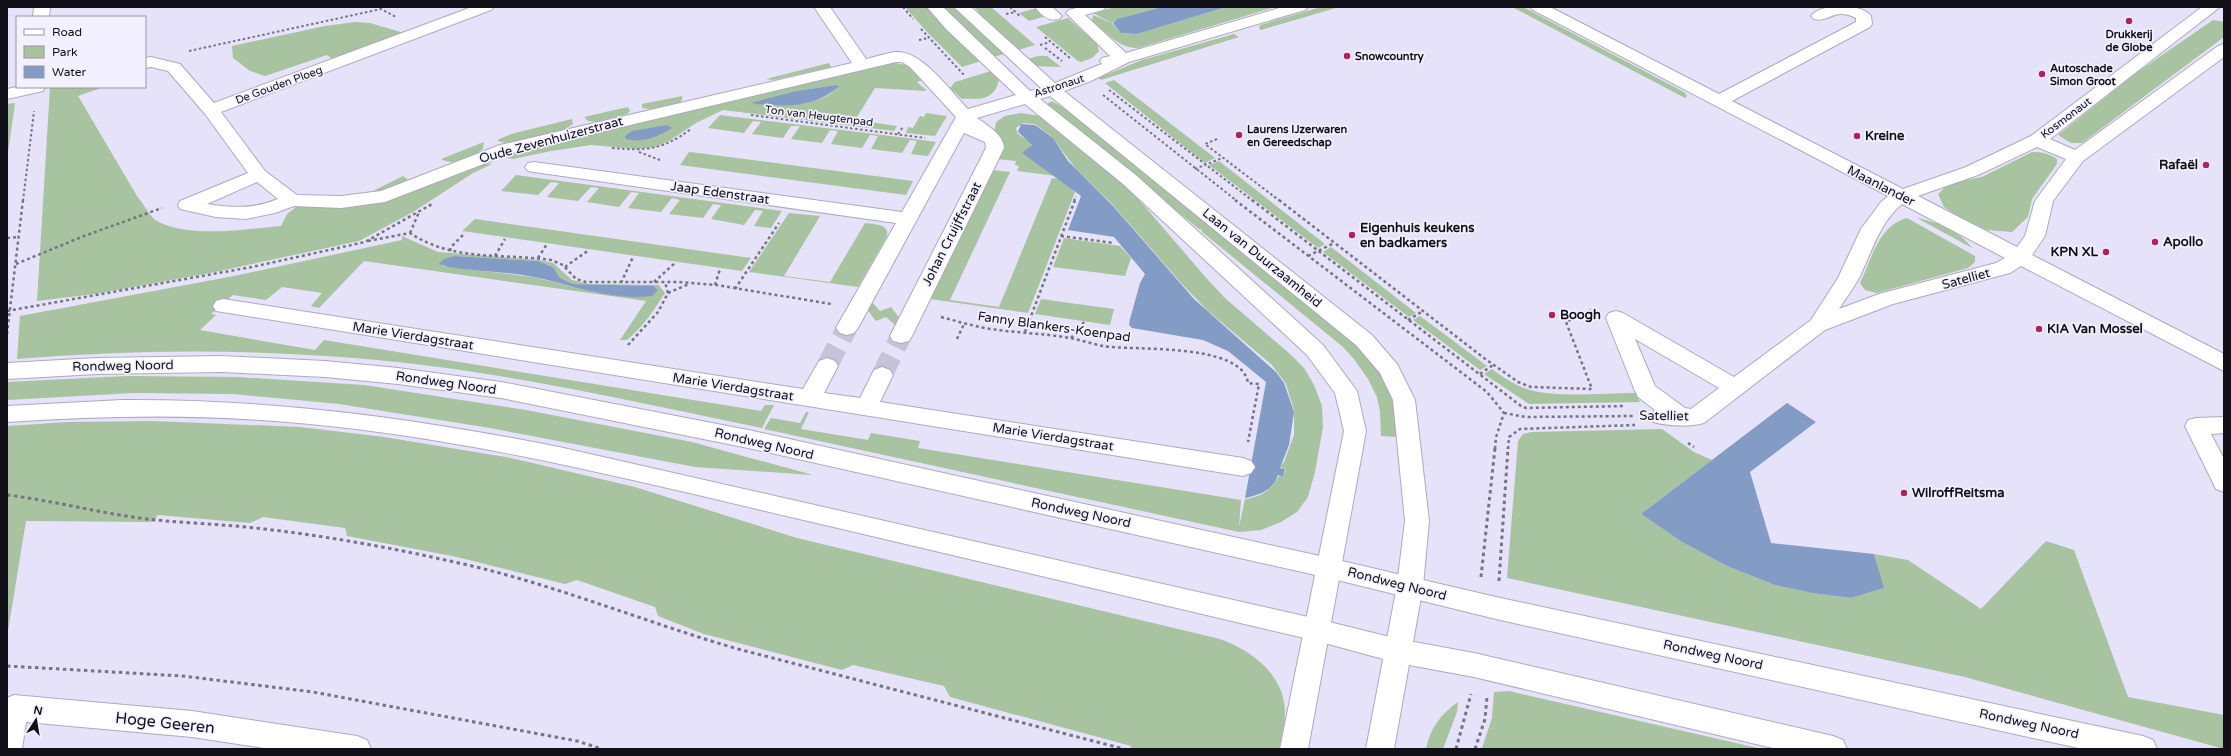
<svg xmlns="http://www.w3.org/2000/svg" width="2231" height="756" font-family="'Varela Round',sans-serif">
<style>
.green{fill:#a7c39f;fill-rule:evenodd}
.water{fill:#839cc5}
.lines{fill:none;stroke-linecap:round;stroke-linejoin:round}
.minor-tunnel{stroke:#c6c2d7;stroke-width:21;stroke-dasharray:21 10;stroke-linecap:butt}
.minor-casing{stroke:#ada9bf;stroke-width:2}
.major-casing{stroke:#ada9bf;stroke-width:2}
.path-far2{stroke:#767383;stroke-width:2;stroke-dasharray:2.5 2.5;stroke-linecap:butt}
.path-far1{stroke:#767383;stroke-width:2.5;stroke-dasharray:3 3;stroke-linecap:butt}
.path{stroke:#767383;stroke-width:3;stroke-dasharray:3.5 3.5;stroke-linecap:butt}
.minor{fill:#fff;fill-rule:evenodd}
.major{fill:#fff;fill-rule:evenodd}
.poi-dot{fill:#af225d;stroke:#f3f0ff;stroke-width:1.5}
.labels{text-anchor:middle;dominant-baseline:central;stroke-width:3.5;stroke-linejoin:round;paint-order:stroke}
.far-poi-label{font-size:11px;font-weight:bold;fill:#110f17;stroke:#f3f0ff;text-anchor:start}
.far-street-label{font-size:11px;fill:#110f17;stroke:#f3f0ff}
.poi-label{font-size:13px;font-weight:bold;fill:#110f17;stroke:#f3f0ff;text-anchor:start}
.street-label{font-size:13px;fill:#110f17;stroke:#f3f0ff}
.near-street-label{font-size:16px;fill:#110f17;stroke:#f3f0ff}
</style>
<rect width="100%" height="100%" fill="#e6e2f9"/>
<!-- green -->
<path class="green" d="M905 7H928L981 61 962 67 927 32Z
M942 7H955L1004 54 993 57Z
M975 7H991L1035 45 1015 51 983 20Z
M1115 7H1162L1117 19 1112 23 1121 33 1137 34 1226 7H1275L1138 48C1120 49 1106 32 1092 21L1093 15 1112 23 1093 13Z
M1321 7 1336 8 1261 30 1259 28 1260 25Z
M1512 7H1523L1684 92 1687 96 1685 98Z
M1037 8 1046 16 1029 21 1019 13Z
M1068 18 1097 44 1099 51 1092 58 1081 62 1078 61 1036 27Z
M2213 20 2224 22V37L2082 143H2071L2058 135 2136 73Z
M355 22 370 23 404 33 334 60 327 55 265 76 250 71 233 58 232 46 325 26Z
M1234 34 1239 37 1101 80 1098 78 1142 60Z
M1038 56H1047L1061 67 1037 66 1025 60Z
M889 62 907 65 922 80 917 82 927 91 875 88 855 120 897 126 894 131 723 110 696 123 669 141 655 147 636 149 591 145 551 151 513 159 502 157 504 155ZM836 85 840 86C814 110 784 104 752 104L796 91Z
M829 63 831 67 773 80 766 79Z
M991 71 1000 79C998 81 998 86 995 90 986 102 974 98 962 99L950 88 955 82Z
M1114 80 1215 158 1205 163 1105 83Z
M50 87H104L78 96 137 196C142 202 151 217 155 220 188 239 244 229 281 226L287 214 299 205 389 200 483 163 492 164 473 173 413 212 359 241 215 272 95 294 37 301Z
M682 96V100L679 103 650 109 642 108V104Z
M1052 101 1074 114 1351 337 1384 376 1394 402 1398 437 1381 436 1380 412 1377 397 1368 379 1354 359 1343 347 1201 231 1203 230 1199 229 1065 120 1047 104Z
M15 103 7 160V104Z
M628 107 630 111 627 114 596 122 588 121 584 117Z
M926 113 947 116 935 136 906 133 908 127 913 128 920 116 924 117Z
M1021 113 1040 116 1128 187 1208 280 1226 299 1290 354 1304 368 1314 385 1322 406 1323 427 1315 472 1308 497 1297 512 1281 522 1261 530 1239 532 764 429 771 418 800 423 806 412H809L801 429 868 440 871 433 920 441 918 448 1241 500 1239 527 1245 499C1260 497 1272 490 1279 476L1283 477 1286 469 1280 467 1284 462 1294 435V410L1286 384 1272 365 1207 310 1182 284 1113 205 1076 169 1052 137 1035 124 1023 123 1016 128 1018 134 1031 143V146L1023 154 1057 176 1017 171 1019 166 1015 165 1016 161 997 159 993 130 995 129 996 122 1005 116Z
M720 115 915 139 936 142 928 156 911 154 917 141 910 140 902 153 871 149 878 136 870 135 862 148 831 144 838 131 830 130 822 143 791 139 800 126H791L783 138 752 134 761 122 753 121 744 133 708 128Z
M572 119 573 124 565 129C552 133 505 149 497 140L511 134Z
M484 142 483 149C473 157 453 167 441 159Z
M689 152H690L913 181 906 195 680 165Z
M2032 152C2042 152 2048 153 2057 159V164L2032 199 2028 217 2012 232 1987 230 1962 219 1944 207 1938 194 1949 183 1982 177Z
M1219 161 1325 244 1318 248 1209 165Z
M993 170 1010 172 950 300 999 307 1052 178 1059 179 1075 192 1028 313 930 299Z
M516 175 782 211 771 228 754 226 763 211 755 210 744 225 711 219 721 205 713 204 703 218 669 214 680 200 672 198 661 212 628 208 639 193 631 192 619 207 587 202 599 188 591 187 578 201 547 197 559 183 551 182 538 195 501 191Z
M403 176 407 179V182L399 188 365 195Z
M789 213 820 216 784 276 830 282 865 223C874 224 892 224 886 238L858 287 749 272Z
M1907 218 1975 256V262L1968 268 1877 293 1865 290 1860 283C1872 259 1878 226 1907 218Z
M1917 218C1935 221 1961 232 1972 248Z
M475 219 751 258 742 271 462 231Z
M402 236 438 252 539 260 553 263 572 280 589 284 659 285 665 293C654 310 643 327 627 340H620L646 301 364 261 319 308 311 306 322 293 282 287 266 300 233 295 211 314 216 315 200 330 315 350 324 340 761 411 765 405H774L762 428C660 407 558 384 454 369 309 349 162 347 17 359L20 316 234 276 402 240ZM455 256 538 261 553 267 560 278 573 284 646 286H569L533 277 442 266Z
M1064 238 1120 246 1131 258 1125 276 1053 267Z
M1331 247 1416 313 1409 317 1323 252Z
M1041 299 1114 309 1110 325 1035 314Z
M871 301 880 311 891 307 900 319 896 326 886 317 876 321 866 308Z
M1420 316 1487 366 1480 370 1413 320Z
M1492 369C1504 378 1516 386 1530 390 1559 398 1605 393 1635 393L1640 402 1529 404 1484 374Z
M127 376 237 377 364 385 526 410 692 442 813 475 695 467 490 428 339 404 233 394 133 393 7 400V382Z
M153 421 300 427 384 437 511 458 635 487 797 538 1220 639C1253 651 1286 676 1285 715 1285 726 1281 738 1280 749H1131V746L950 697 944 686 853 665 842 670 704 634 658 616 655 607 577 580 565 584 457 557 347 536 345 528 263 517 250 523 158 515 153 522 26 521 7 637V426L67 422Z
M1662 429 1694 452 1712 460 1641 514 1682 542 1729 567 1775 585 1812 593 1851 598 1883 588 1874 554 1908 560 1981 609 2046 541 2074 550 2128 697 2224 715V749L1965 677 1507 578 1518 441 1523 434 1532 432Z
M1509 691 1762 749 1482 748 1492 718 1494 692Z
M1458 702 1457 712 1443 749H1426C1430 728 1441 714 1458 702Z"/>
<!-- water -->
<path class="water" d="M1162 7H1226L1137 34 1121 33 1113 23 1117 19Z
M836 85 840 86C819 103 800 107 770 105 764 104 757 105 751 103L796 91Z
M1021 124 1035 125 1053 138 1068 161 1114 207 1194 299 1276 372 1284 383 1294 412 1289 445 1280 468 1285 469 1283 477 1278 475C1274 490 1259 495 1245 498L1266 382 1228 351 1203 340 1132 328 1129 325 1130 319 1140 283 1145 274 1114 237 1068 230 1081 196 1022 153 1032 145 1018 132Z
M667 125 672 128C657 137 644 143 626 139L625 136 632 131Z
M455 256 538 261 553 267 560 278 573 284 653 286 658 290 652 296C613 301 571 285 534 277 506 272 476 271 448 267L439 264 444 259Z
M1787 403 1816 422 1750 472 1771 543 1874 554 1884 588 1851 598 1812 593 1775 585 1729 567 1682 542 1641 514Z"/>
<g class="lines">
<!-- minor-tunnel -->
<path class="minor-tunnel" d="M827 366 847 328
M882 375 901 336"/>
<!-- minor casing -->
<g class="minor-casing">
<path id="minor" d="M34 7H50L49 17H33Z
M472 7H494L491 10 221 112 265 171 297 195 341 196 381 191 500 145 852 63 814 7H830L866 59C875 57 886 53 896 52 922 50 951 92 968 109L1016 95 946 29 927 7H943L1030 91 1041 88 954 7H971L1055 83 1099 65 1102 64 1100 61 1102 58 1110 56 1069 16 1066 13 1069 10 1080 7H1106L1103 10 1085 15 1126 53 1283 7H1308L1305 10 1129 62 1091 81 1064 91 1372 335 1397 364 1415 400 1429 521 1423 586 1394 749H1366L1397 586 1405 521 1393 400 1380 373 1356 345 1050 96 1040 99 1137 176 1323 345 1357 391 1366 431 1308 749H1280L1344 431 1335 393 1307 355 1123 184 1025 104 977 118C987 125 1004 135 1004 148L912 336 909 341 901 343 893 341 890 336 986 148 985 142 964 133 858 328 854 333 847 335 840 333 836 328 896 223 534 172 528 171 525 167 528 163 534 162 902 212 956 117 910 67 902 62H896L512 153 385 202 341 208 294 206 275 213 246 219 216 217 180 209 178 205 180 201 248 173 205 114 168 71 151 67 145 68V58L151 57 180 64 214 103ZM257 182 278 199C254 209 232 208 207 204Z
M1035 7H1052L1062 16 1059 19C1049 22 1041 15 1035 7Z
M1530 7H1550L1719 94 1856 22V18C1833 7 1830 23 1814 19L1811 16C1820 3 1862 3 1871 16L1872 24 1870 27 1732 101 1903 189 1966 167 2031 136 2202 7H2220L2050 139 2075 150 2218 46 2224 44V57L2083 161 2053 201 2045 236 2032 255 2224 354V371L2021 266 2010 273 1893 304 1825 330 1704 423C1689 427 1668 426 1653 422L1650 416 1655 410 1638 397 1635 391 1606 318 1609 313 1616 311 1623 313 1734 377 1811 320 1838 278 1861 229 1881 202 1888 196 1533 10ZM2037 147 2066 159 2035 201 2025 236 2017 247 1918 196 1978 175ZM1902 204 2005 258 1996 263 1879 294 1839 309C1845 299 1853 289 1859 278 1872 252 1879 223 1902 204ZM1635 339 1719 388 1691 409 1685 408 1655 386Z
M17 87H45L43 91 7 99V89Z
M223 299 803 389 819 361 827 358 835 361 838 366 824 393 860 398 874 370 882 367 890 370 893 375 880 402 1243 458 1251 461 1255 467 1251 473 1243 476 216 311 213 306 216 301Z
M2224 417V433L2211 434 2224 459V492L2216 489 2185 426 2188 420 2196 418Z
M14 695 192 711 357 736 367 740 371 749H271L192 737 26 722 22 749H7V698Z"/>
</g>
<!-- major casing -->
<g class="major-casing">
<path id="major" d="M222 356 325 361 398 368 501 382 753 431 1329 558 1496 597 2143 736 2153 740 2157 749H2083L1496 619 1329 578 753 449 501 398 398 384 325 377 222 372 97 374 7 379V363L97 358Z
M122 400C273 399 412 418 559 447L1317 619 1398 639 1474 653 1833 736 1843 740 1847 749H1777L1474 677 1398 663 1317 641C1147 601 978 561 808 521 632 480 455 434 275 421 186 414 96 416 7 422V406Z"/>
</g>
<!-- path-far2 -->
<path class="path-far2" d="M903 7 913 19
M1010 7 1021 17
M1006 14 1016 12
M921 29 964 75
M1045 37 1070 58
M919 40 928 38
M1040 45 1050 42
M1045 48 1062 61
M189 51 381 9 396 17
M1109 90 1253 201
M1103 95 1237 201
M751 115 925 138
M898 134 903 127
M1217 139 1205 144 1280 201
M612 148C647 151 662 150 691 129
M639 152 660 160
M1195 169 1222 158
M23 201 34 111
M1074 201 1076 196"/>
<!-- path-far1 -->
<path class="path-far1" d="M1235 200 1487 392 1504 413 1496 437 1495 449
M1252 200 1521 406 1526 408 1623 406
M1279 200 1484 358 1518 382 1531 387 1592 389 1566 322 1591 310
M410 233 419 212
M1061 236 1114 243
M7 238 18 237
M368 241 410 233C454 262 501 253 551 260L563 265 576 279 586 282H679L716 285 831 304
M450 251 451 247 465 233
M495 256 505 239
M1308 256 1334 243
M538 258 547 244
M16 264 84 236 162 208
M565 267 589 250
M654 282 675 263
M621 283 633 257
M715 285 720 269
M735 289 779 223
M668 293 689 284
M7 311 252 267 365 242 432 204
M941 317C956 321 970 325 985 328 1013 333 1042 333 1070 338 1081 340 1092 344 1103 346 1132 351 1242 342 1248 383L1259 384 1248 442
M1408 320 1423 311
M1025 332 1075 200
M7 334 23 200
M1071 338 1084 322
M957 339 964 324
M628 345 658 312 668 293 665 282
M1480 374 1493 365
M1504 413 1526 417 1633 416
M1688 443 1694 447
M1508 449 1509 437 1520 429 1635 425"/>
<!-- path -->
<path class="path" d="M7 495C57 501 106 515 156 520 185 523 216 524 246 527 314 534 383 546 450 561 549 582 641 621 738 649L1124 749
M1481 577 1495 448
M1499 581 1508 448
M7 666 183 676 313 692 577 741 602 749
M1456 749 1471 694
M1475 749 1485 719 1487 697"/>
<!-- minor -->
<use href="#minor" class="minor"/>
<!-- major -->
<use href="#major" class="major"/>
</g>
<!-- markers -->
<g class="poi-dot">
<circle cx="2129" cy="21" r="4"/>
<circle cx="1347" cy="56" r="4"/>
<circle cx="2042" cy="74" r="4"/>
<circle cx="1239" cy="135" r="4"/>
<circle cx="1857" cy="136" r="4"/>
<circle cx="2206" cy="165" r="4"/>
<circle cx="1352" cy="235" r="4"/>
<circle cx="2155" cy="242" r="4"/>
<circle cx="2106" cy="252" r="4"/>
<circle cx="1552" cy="315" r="4"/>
<circle cx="2039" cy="329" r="4"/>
<circle cx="1904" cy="493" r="4"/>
</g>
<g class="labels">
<!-- far-poi labels -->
<g class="far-poi-label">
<text x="2129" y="34" text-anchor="middle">Drukkerij<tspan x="2129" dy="13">de Globe</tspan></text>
<text x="1355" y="56">Snowcountry</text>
<text x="2050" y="68">Autoschade<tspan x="2050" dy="13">Simon Groot</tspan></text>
<text x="1247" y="129">Laurens IJzerwaren<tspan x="1247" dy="13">en Gereedschap</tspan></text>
</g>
<!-- far-street labels -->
<g class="far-street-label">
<text transform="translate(279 85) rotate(-20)">De Gouden Ploeg</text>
<text transform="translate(1059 86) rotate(-18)">Astronaut</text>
<text transform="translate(819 116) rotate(7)">Ton van Heugtenpad</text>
<text transform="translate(2066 118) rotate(-37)">Kosmonaut</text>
</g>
<!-- poi labels -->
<g class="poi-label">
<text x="1865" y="136">Kreine</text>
<text x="2198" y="165" text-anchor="end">Rafaël</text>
<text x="1360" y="228">Eigenhuis keukens<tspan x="1360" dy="15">en badkamers</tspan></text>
<text x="2163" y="242">Apollo</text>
<text x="2098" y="252" text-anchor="end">KPN XL</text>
<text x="1560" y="315">Boogh</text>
<text x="2047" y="329">KIA Van Mossel</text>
<text x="1912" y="493">WilroffReitsma</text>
</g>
<!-- street labels -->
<g class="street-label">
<text transform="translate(551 140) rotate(-15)">Oude Zevenhuizerstraat</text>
<text transform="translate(1881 186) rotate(27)">Maanlander</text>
<text transform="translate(720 193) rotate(8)">Jaap Edenstraat</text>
<text transform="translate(952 234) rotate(-63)">Johan Cruijffstraat</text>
<text transform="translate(1262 258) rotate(39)">Laan van Duurzaamheid</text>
<text transform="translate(1966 279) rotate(-15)">Satelliet</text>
<text transform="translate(1054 327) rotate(8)">Fanny Blankers-Koenpad</text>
<text transform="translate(413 336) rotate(9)">Marie Vierdagstraat</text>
<text transform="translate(123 366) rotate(-1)">Rondweg Noord</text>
<text transform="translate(446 383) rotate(8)">Rondweg Noord</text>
<text transform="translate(733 387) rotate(9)">Marie Vierdagstraat</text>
<text transform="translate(1664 416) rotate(1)">Satelliet</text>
<text transform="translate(1053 437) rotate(9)">Marie Vierdagstraat</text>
<text transform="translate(764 444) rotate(13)">Rondweg Noord</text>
<text transform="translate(1081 513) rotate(12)">Rondweg Noord</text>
<text transform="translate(1397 584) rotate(14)">Rondweg Noord</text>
<text transform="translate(1713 655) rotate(12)">Rondweg Noord</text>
<text transform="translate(2029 724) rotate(12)">Rondweg Noord</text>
</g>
<!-- near-street labels -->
<g class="near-street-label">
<text transform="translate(165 723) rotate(6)">Hoge Geeren</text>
</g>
</g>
<!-- border -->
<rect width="2231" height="756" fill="none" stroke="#110f17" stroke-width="16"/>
<!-- legend -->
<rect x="16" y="16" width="130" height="72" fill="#f3f0ff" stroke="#9996a2"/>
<rect x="24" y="29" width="20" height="6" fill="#ffffff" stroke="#9996a2"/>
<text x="52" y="36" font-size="12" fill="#110f17">Road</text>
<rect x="24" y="46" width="20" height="12" fill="#a7c39f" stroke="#9996a2"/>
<text x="52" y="56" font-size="12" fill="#110f17">Park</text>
<rect x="24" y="66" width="20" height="12" fill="#839cc5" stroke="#9996a2"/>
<text x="52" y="76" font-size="12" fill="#110f17">Water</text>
<!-- north arrow -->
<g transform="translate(36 720) rotate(12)" stroke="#f3f0ff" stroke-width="3" paint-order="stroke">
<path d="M0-3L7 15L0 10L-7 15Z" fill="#110f17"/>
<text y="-6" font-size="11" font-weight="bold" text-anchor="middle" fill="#110f17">N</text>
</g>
</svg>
